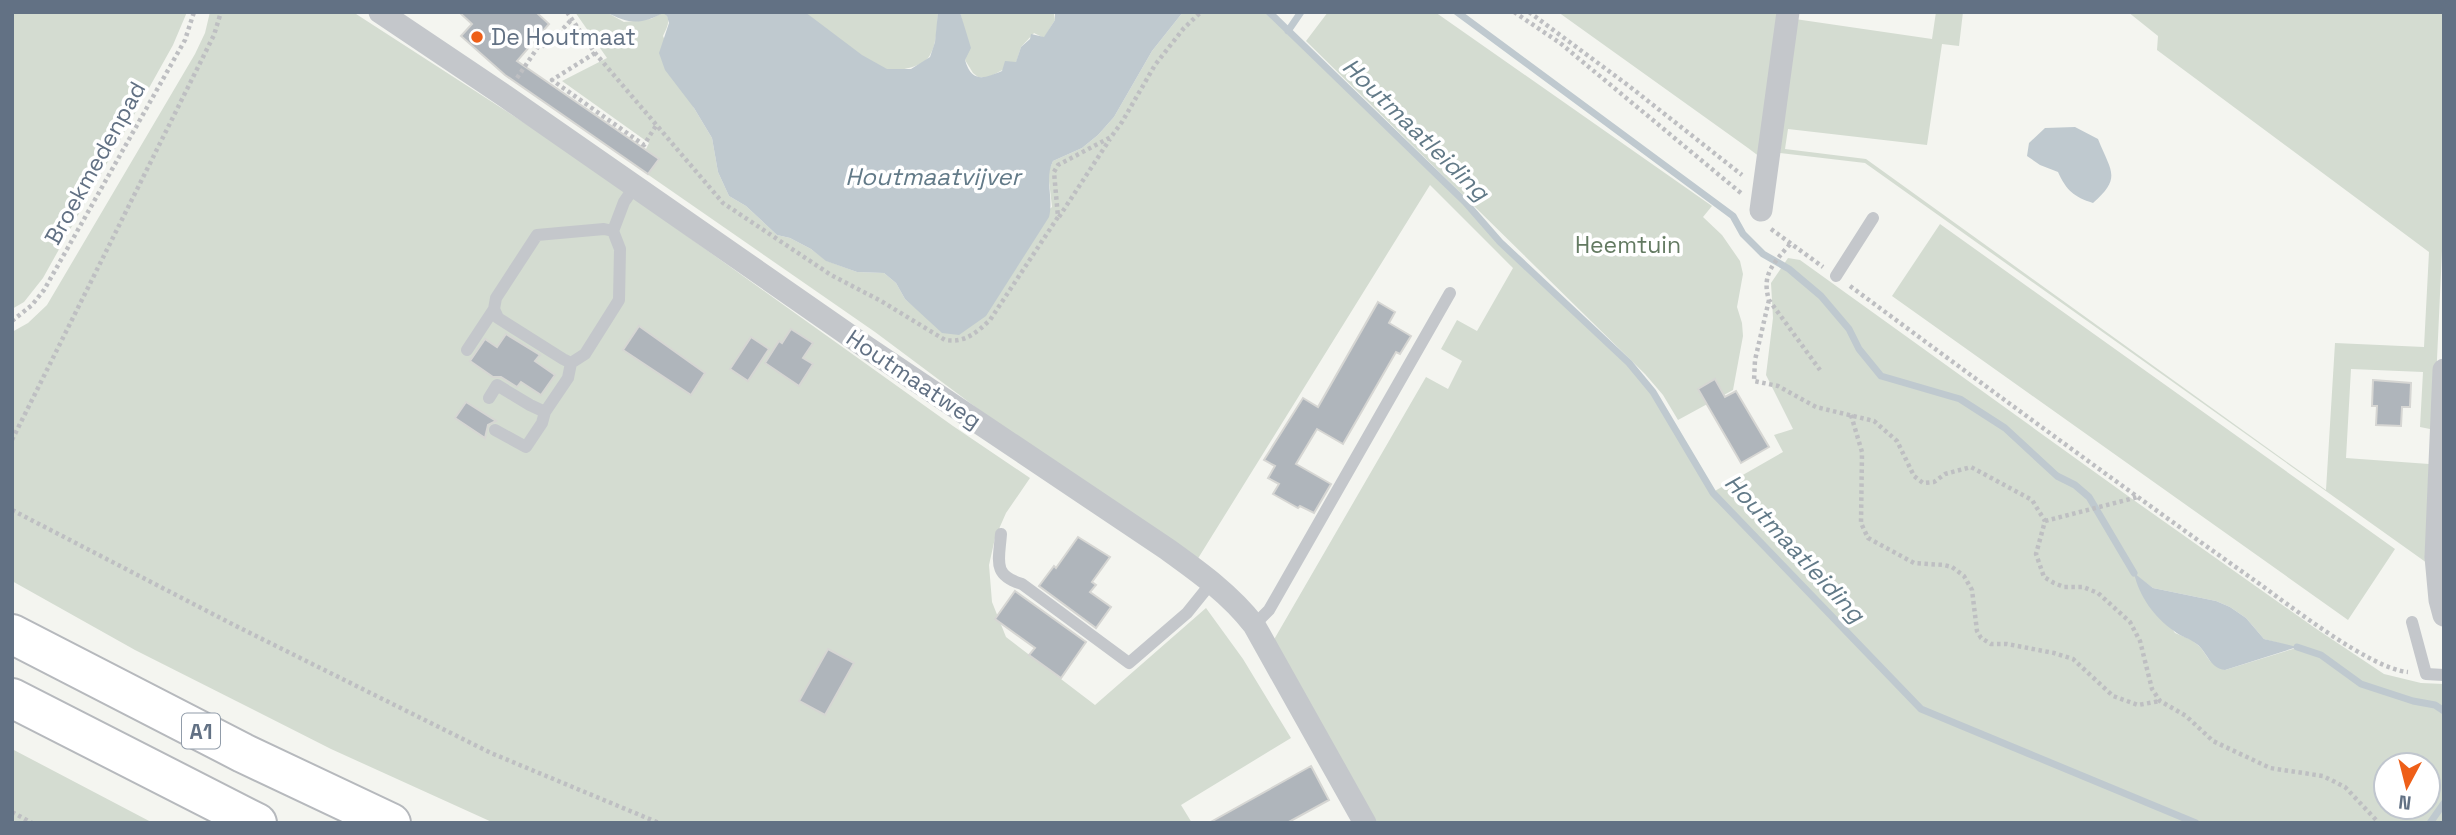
<svg xmlns="http://www.w3.org/2000/svg" width="2456" height="835" font-family="'Space Grotesk',sans-serif">
<style>
.green{fill:#d4dcd1;fill-rule:evenodd}
.water{fill:#bfc9cf}
.lines{fill:none;stroke-linecap:round;stroke-linejoin:round}
.stream{stroke:#bfc9cf;stroke-width:7}
.building{fill:#afb5bb;stroke:#d6d6d3;stroke-width:2}
.highway-casing{stroke:#b6b9bd;stroke-width:42}
.path{stroke:#bebfc2;stroke-width:4.5;stroke-dasharray:3.5 3.5;stroke-linecap:butt}
.lane{stroke:#c4c7cb;stroke-width:12}
.street{stroke:#c4c7cb;stroke-width:23}
.highway{stroke:#fff;stroke-width:38}
.poi-dot{fill:#ee5f18;stroke:#fff;stroke-width:2.5}
.labels{text-anchor:middle;dominant-baseline:central;stroke-width:7;stroke-linejoin:round;paint-order:stroke}
.shield{fill:#fff;stroke:#919ca9;stroke-width:2}
.shield-label{font-size:21px;font-weight:bold;fill:#627184}
.poi-label{font-size:23px;fill:#627184;stroke:#fff;text-anchor:start}
.street-label{font-size:23px;fill:#627184;stroke:#fff}
.park-label{font-size:23px;fill:#637a61;stroke:#fff}
.water-label{font-size:24px;font-style:italic;fill:#627a88;stroke:#fff}
</style>
<rect width="100%" height="100%" fill="#f4f5f0"/>
<!-- green -->
<path class="green" d="M12 12H187L173 45 43 278 24 302 12 309Z
M210 12H353L571 153 953 426 1030 478 1006 513 995 538 989 565 992 602 1006 637 1095 705 1206 608 1243 659 1291 738 1181 805 1192 823H494L331 749 135 650 12 581V332L28 323 47 305 195 54 205 33Z
M575 12H606L624 22 651 19 664 12C672 20 667 27 663 36L694 108 712 138 718 172 729 196 746 206 777 235 790 238 811 249 827 261 857 272 884 273 896 283 905 299 923 314 1052 207 1048 172 1053 161 1082 148 1098 135 1114 117 1152 51 1183 12H1269L1465 202 1500 242 1629 363 1653 392 1713 492 1783 452 1774 435 1793 429 1766 375 1773 318 1771 283 1788 258 1800 260 2135 501 2315 628 2384 674 2421 683 2444 684V823H1373L1272 643 1426 377 1448 389 1462 361 1441 349 1457 320 1477 331 1513 268 1430 185 1197 560 1041 456 875 332 637 167 649 143 562 81 607 58ZM2134 574 2153 588 2216 601 2230 607 2246 618 2264 639 2296 648 2225 670 2210 661 2201 648 2192 640 2175 633ZM2386 765H2428V807H2386Z
M805 12H938C937 26 937 43 930 55 924 67 898 72 886 69 869 65 819 25 805 12Z
M960 12H1050L1054 14 1055 20 1044 38 1034 33 1021 47 1016 63 989 77H978L973 73 965 60 968 44Z
M1328 12H1435L1712 206 1703 217 1722 235 1740 261 1743 274 1737 307 1742 323 1743 336 1733 390 1678 420 1663 395 1645 374 1306 41Z
M1558 12H1783L1764 160 1748 148Z
M1936 12H1963L1959 46 1942 44 1927 145 1788 129 1785 149 1866 159 2326 490 2335 343 2424 347 2429 252 2157 50 2158 36 2128 12H2444V208L2434 424 2430 429 2420 427 2423 372 2351 369 2346 458 2429 464 2427 563 1865 163 1780 153 1795 19 1932 39Z
M1940 224 2395 549 2348 620 1892 296Z
M12 749 153 823H12Z"/>
<!-- water -->
<path class="water" d="M606 12H805L862 55 887 69H911L930 57 935 42 938 12H960L971 48 965 60C972 84 985 78 1002 71L1005 61 1016 62 1021 47 1030 39 1031 34 1044 37 1055 20V14L1050 12H1183L1152 51 1114 117 1098 135 1082 148 1053 161C1044 179 1054 198 1049 217L986 316 959 335 942 333 905 299 896 283 884 273 857 272 826 261 811 249 790 238 777 235 746 206 729 196 718 172 712 138 694 108 665 70 659 53 669 23 667 16 663 13C641 25 628 24 606 12Z
M2075 127 2098 139C2111 172 2122 177 2093 203 2074 197 2066 190 2058 172L2040 165 2027 156 2029 143 2045 128Z
M2134 573 2153 588 2216 601 2230 607 2246 618 2264 639 2297 647 2225 670C2210 668 2208 654 2198 645 2190 638 2181 637 2174 631 2154 617 2139 596 2134 573Z"/>
<g class="lines">
<!-- stream -->
<path class="stream" d="M1269 12 1465 202 1500 242 1629 363 1653 392 1713 493 1921 709 2196 823
M1457 12 1733 216 1743 234 1763 254 1789 269 1821 296 1849 329 1859 349 1881 376 1960 399 2005 428 2057 476 2075 485 2089 497 2134 573
M1288 31 1301 12
M2297 647 2321 655 2361 684 2413 701 2435 705 2444 711
M2430 823 2444 803"/>
</g>
<!-- building -->
<path class="building" d="M459 12H536L549 24 517 61 659 159 648 174 505 75 461 36 472 24Z
M1378 302 1395 312 1389 323 1411 336 1400 354 1396 352 1343 444 1317 429 1296 464 1331 484 1314 513 1300 506 1298 508 1273 494 1279 484 1268 478 1275 466 1264 460 1303 398 1318 407Z
M639 326 705 373 691 395 623 350Z
M791 329 813 343 803 358 813 364 799 386 765 363 779 341 782 343Z
M506 334 540 355 535 361 555 375 541 395 521 382 517 387 501 377H493L470 361 485 339 497 347Z
M751 337 769 349 748 381 730 369Z
M1715 379 1725 397 1736 391 1769 447 1741 463 1698 389Z
M2373 380 2411 383 2410 407H2402L2401 426 2376 425 2377 406H2372Z
M466 402 496 421 488 425 485 438 455 418Z
M1078 537 1110 557 1092 582 1096 585 1090 592 1111 607 1096 628 1039 586 1054 566 1056 568Z
M1015 591 1086 642 1061 678 1029 655 1035 648 995 619Z
M828 649 854 663 825 715 799 701Z
M1311 766 1329 800 1287 823H1209Z"/>
<g class="lines">
<!-- highway casing -->
<g class="highway-casing">
<path id="highway" d="M12 634 243 753 391 823
M12 698 257 823"/>
</g>
<!-- path -->
<path class="path" d="M567 12 595 53 723 203 831 275 881 301 945 340C965 343 976 333 990 320L1058 217 1054 172 1058 165 1111 137 1122 122 1155 65 1184 28 1201 12
M1514 12 1560 43 1742 194
M1529 12 1629 86 1742 175
M595 53 552 80 644 145 657 124
M517 78 538 47 548 45 572 19
M1059 217 1110 139
M1771 229 1823 267
M1790 244C1774 263 1761 274 1769 300L1820 370
M1850 286C1984 385 2118 484 2254 580 2288 604 2370 669 2408 672
M1769 300 1755 360 1754 381 1778 386 1816 407 1874 421 1897 441 1914 476 1923 483 1934 482 1945 474 1971 467 2032 500 2045 521 2036 554 2044 577 2054 583 2064 587H2083L2098 593 2130 622 2140 641 2152 689 2160 701 2186 716 2213 741 2270 768 2323 776 2345 787 2379 823
M12 321 32 305 44 290 185 40 194 12
M1851 415 1862 452 1861 523 1868 538 1914 563 1944 565 1952 567 1964 576 1972 590 1977 631 1981 638 1991 644H2007L2054 653 2073 659 2113 696 2138 705 2160 701
M12 440 214 35 221 12
M12 510 234 625 491 753 659 823
M2045 521 2138 497
M12 812 32 823"/>
<!-- lane -->
<path class="lane" d="M613 231 620 249 619 300 585 354 571 363 563 359 498 318 494 309 496 298 537 235 604 229 613 231 624 202 635 186
M1836 276 1873 218
M467 350 494 309
M489 398 497 385 530 405 545 412
M495 430 526 447 542 423 545 412 568 378 571 363
M1001 534C999 561 992 575 1022 584L1129 663 1187 613 1212 582
M2412 622 2426 674 2444 675
M1254 625 1269 610 1450 293"/>
<!-- street -->
<path class="street" d="M380 12 505 96 866 347 1167 549C1199 572 1230 594 1254 625L1365 823
M1761 210 1788 12
M2444 370 2436 557 2440 600 2444 615"/>
<!-- highway -->
<use href="#highway" class="highway"/>
</g>
<!-- markers -->
<circle class="poi-dot" cx="477" cy="37" r="7"/>
<g class="labels">
<!-- shield labels -->
<rect class="shield" x="182" y="713.5" width="38" height="35" rx="5"/>
<g class="shield-label">
<text x="201" y="731">A1</text>
</g>
<!-- poi labels -->
<g class="poi-label">
<text x="491" y="37">De Houtmaat</text>
</g>
<!-- street labels -->
<g class="street-label">
<text transform="translate(95 163) rotate(-61)">Broekmedenpad</text>
<text transform="translate(914 379) rotate(34)">Houtmaatweg</text>
</g>
<!-- park labels -->
<g class="park-label">
<text x="1628" y="245">Heemtuin</text>
</g>
<!-- water labels -->
<g class="water-label">
<text transform="translate(1416 129) rotate(44)">Houtmaatleiding</text>
<text x="933" y="176">Houtmaatvijver</text>
<text transform="translate(1795 548) rotate(47)">Houtmaatleiding</text>
</g>
</g>
<!-- border -->
<rect width="2456" height="835" fill="none" stroke="#627184" stroke-width="28"/>
<!-- north arrow -->
<g transform="translate(2407 786) rotate(187)"><circle r="33" fill="#ffffff" stroke="#c0c6ce" stroke-width="2"/>
<path d="M0-5L12 26L0 18L-12 26Z" fill="#ee5f18"/>
<text y="-10" font-size="19" font-weight="bold" text-anchor="middle" fill="#627184">N</text>
</g>
</svg>
